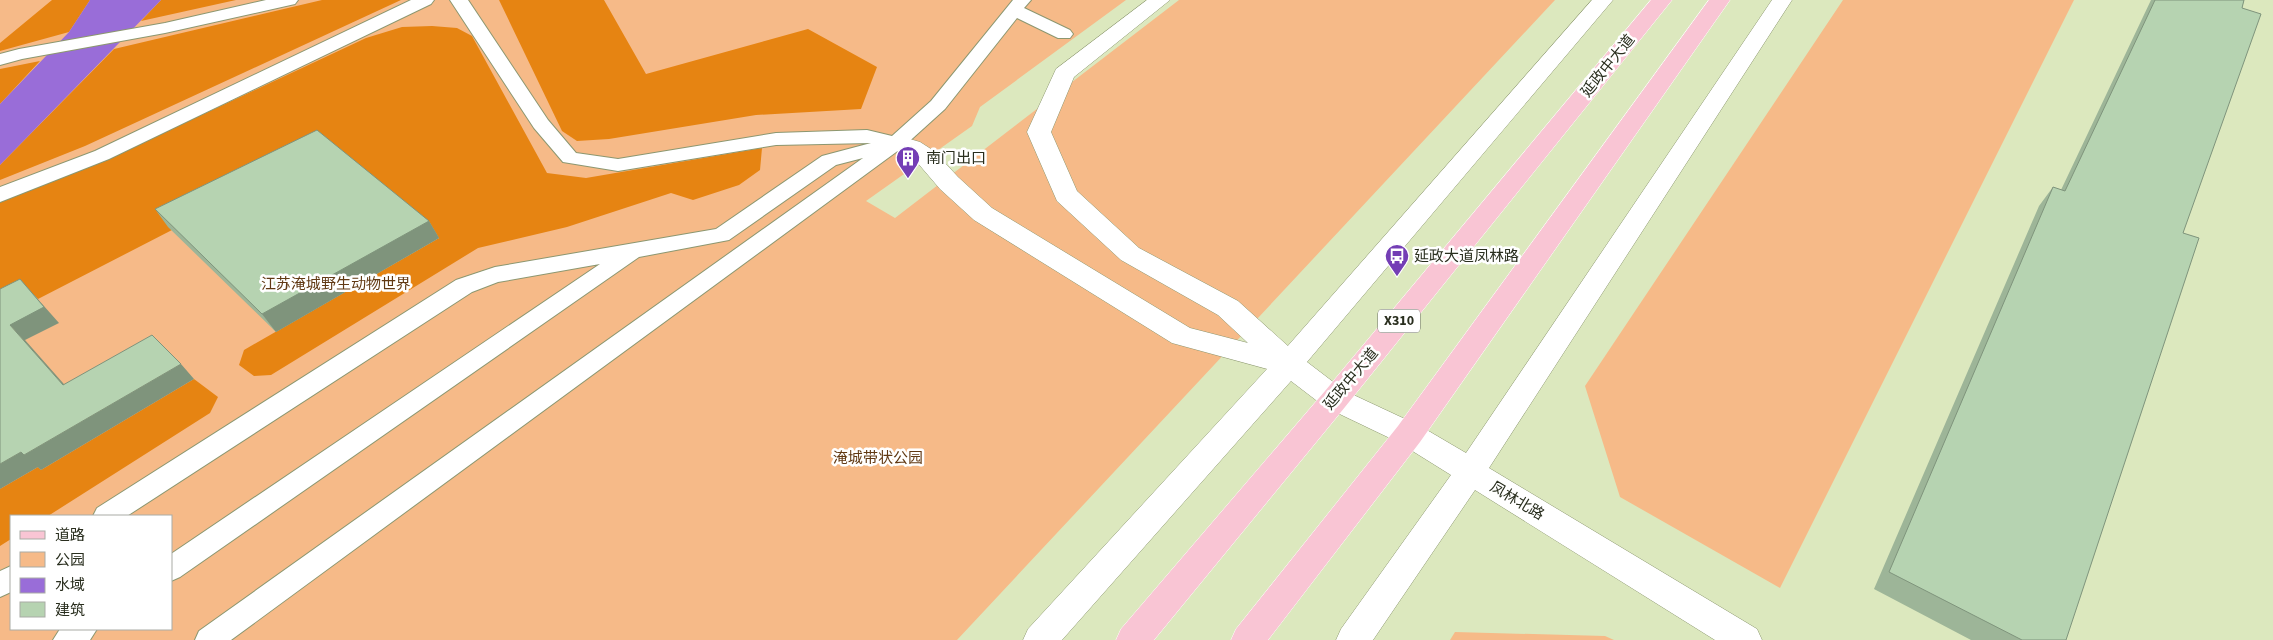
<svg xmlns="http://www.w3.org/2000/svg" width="2273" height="640" font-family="'Source Sans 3','Noto Sans SC',sans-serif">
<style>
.green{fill:#f6ba88;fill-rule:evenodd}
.forest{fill:#e68412}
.water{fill:#996dd8}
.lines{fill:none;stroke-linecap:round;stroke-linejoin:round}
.service-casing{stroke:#8c9770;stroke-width:2}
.minor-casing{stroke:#8c9770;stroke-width:1}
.tertiary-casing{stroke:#8c9770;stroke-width:1}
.primary-casing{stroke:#fff;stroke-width:1}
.service{fill:#fff;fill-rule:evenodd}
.minor{fill:#fff;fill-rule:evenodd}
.tertiary{fill:#fff;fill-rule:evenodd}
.primary{fill:#f9c5d4;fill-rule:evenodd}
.wall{fill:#9db598}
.shaded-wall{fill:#7f947c}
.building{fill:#b6d3b1;stroke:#7f947c}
.labels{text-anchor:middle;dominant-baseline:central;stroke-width:5;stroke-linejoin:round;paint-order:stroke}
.shield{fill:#fff;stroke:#696d62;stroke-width:1}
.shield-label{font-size:14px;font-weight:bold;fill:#292e1e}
.street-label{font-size:15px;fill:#292e1e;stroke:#fff}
.poi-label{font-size:15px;fill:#292e1e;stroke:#fff;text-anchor:start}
.park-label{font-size:15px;fill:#613913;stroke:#fff}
</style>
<rect width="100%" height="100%" fill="#dce8be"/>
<!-- green -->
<path class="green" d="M0 0H1126L980 107 972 126 866 201 895 218 1179 0H1555L957 640H0ZM11 516H171V629H11Z
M1843 0H2074L1780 588 1620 497 1585 386Z
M1455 632 1605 636 1614 640H1450Z"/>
<!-- forest -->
<path class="forest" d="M52 0H90L69 32 0 51V43Z
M161 0H236L141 21Z
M322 0H401L85 146 0 180V165L114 49Z
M499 0H604L646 74 808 29 877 67 861 109 756 115 609 139 577 141 562 131Z
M432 26 457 28 472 36 547 173 586 178 762 148 760 170 739 185 693 200 671 193 567 227 478 248 271 375 254 376 239 365 244 350 439 238 172 230 38 299 34 295 0 312V200L165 132 366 38 402 27Z
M40 61 0 104V69Z
M194 379 218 397 210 413 48 516H11V539L0 546V489L38 467 41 470Z"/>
<!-- water -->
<path class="water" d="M90 0H161L0 165V104L69 32Z"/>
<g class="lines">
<!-- service casing -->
<g class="service-casing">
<path id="service" d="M266 0H298L295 4 165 33 22 59 0 65V54L19 49 165 23Z
M411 0H434L431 4 109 159 0 202V187L95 151Z
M450 0H468L548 120 576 153 618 159 776 133 867 130 892 136 931 101 1013 0H1031L1024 8 1070 30 1073 34 1070 38H1058L1017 18 945 109 903 147 231 640H195L199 631 863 158 836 165 729 240 639 257 180 577 171 581V554L600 264 498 282 472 292 127 516H93L97 508 456 280 495 267 716 229 822 156 871 143 776 145 618 171 563 162 534 128Z
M11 566V592L0 597V571Z
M60 629H97L90 640H53Z"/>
</g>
<!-- minor casing -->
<g class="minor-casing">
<path id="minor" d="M1147 0H1170L1074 77 1051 132 1077 191 1139 248 1238 301 1299 356 1303 364 1299 372 1289 375 1172 343 974 220 940 189 916 161 904 153 888 148 884 143 888 138 896 135 920 142 934 151 958 177 992 208 1190 328 1248 343 1218 315 1121 260 1057 201 1027 132 1056 69Z"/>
</g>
<!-- tertiary casing -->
<g class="tertiary-casing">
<path id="tertiary" d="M1592 0H1613L1307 362 1345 391 1420 426 1466 453 1772 0H1792L1489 468 1757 629 1762 640H1715L1475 490 1373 640H1336L1341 629 1451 475 1398 442 1325 407 1291 381 1062 640H1023L1028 629 1279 356Z"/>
</g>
<!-- primary casing -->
<g class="primary-casing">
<path id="primary" d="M1651 0H1672L1345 407 1154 640H1116L1121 629 1325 391Z
M1709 0H1730L1420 442 1268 640H1231L1236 629 1398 426Z"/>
</g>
<!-- service -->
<use href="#service" class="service"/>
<!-- minor -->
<use href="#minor" class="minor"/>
<!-- tertiary -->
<use href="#tertiary" class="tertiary"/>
<!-- primary -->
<use href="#primary" class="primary"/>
</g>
<!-- wall -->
<path class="wall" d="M2151 0H2244L2242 8 2183 233 2066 640H1971L1874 589 2039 206 2053 187 2061 190Z
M155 209 429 221 439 238 276 332 168 227Z"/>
<!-- shaded-wall -->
<path class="shaded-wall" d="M429 221 439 238 276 332 262 314Z
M20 279 59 323 25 340 78 400 63 385 10 325Z
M181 364 194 379 41 470 24 455Z
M21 452 38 467 0 489V464Z"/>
<!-- building -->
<path class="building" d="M2155 0H2244L2242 8 2261 14 2183 233 2199 238 2066 640H2022L1889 572 2053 187 2065 191Z
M317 130 429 221 262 314 155 209Z
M20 279 44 307 10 325 63 385 152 335 181 364 24 455 21 452 0 464V289Z"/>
<!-- icons -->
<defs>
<g id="building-pin" transform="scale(1.25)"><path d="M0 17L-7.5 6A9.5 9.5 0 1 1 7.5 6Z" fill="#743eb5" stroke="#fff"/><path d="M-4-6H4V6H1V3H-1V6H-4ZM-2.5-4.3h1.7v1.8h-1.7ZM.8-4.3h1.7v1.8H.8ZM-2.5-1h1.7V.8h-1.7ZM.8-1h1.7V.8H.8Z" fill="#fff"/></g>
<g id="bus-pin" transform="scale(1.25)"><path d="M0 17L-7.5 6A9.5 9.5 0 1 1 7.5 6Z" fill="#743eb5" stroke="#fff"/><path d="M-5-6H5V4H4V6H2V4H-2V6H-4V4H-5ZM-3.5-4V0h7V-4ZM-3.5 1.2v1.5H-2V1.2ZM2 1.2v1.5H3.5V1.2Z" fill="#fff"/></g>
</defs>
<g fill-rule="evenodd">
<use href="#building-pin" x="908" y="158"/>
<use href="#bus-pin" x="1397" y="256"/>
</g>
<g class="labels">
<!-- shield labels -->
<rect class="shield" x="1378" y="309.5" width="42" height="23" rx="4"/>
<g class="shield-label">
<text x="1399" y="321">X310</text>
</g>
<!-- street labels -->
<g class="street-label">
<text transform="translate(1608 66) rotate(-51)">延政中大道</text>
<text transform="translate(1351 379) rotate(-50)">延政中大道</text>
<text transform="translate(1517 501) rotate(31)">凤林北路</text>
</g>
<!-- poi labels -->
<g class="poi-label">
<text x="926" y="158">南门出口</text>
<text x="1414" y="256">延政大道凤林路</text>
</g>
<!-- park labels -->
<g class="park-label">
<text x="336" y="284">江苏淹城野生动物世界</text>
<text x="878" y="458">淹城带状公园</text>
</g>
</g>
<!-- legend -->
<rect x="10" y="515" width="162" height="115" fill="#ffffff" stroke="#a9aba5"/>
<rect x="20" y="531" width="25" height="8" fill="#f9c5d4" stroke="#a9aba5"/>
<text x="55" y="540" font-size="15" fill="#292e1e">道路</text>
<rect x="20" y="552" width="25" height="15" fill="#f6ba88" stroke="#a9aba5"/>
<text x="55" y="565" font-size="15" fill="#292e1e">公园</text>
<rect x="20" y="578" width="25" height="15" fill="#996dd8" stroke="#a9aba5"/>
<text x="55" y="590" font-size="15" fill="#292e1e">水域</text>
<rect x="20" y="602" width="25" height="15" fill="#b6d3b1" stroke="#a9aba5"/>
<text x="55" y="615" font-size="15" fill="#292e1e">建筑</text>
</svg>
